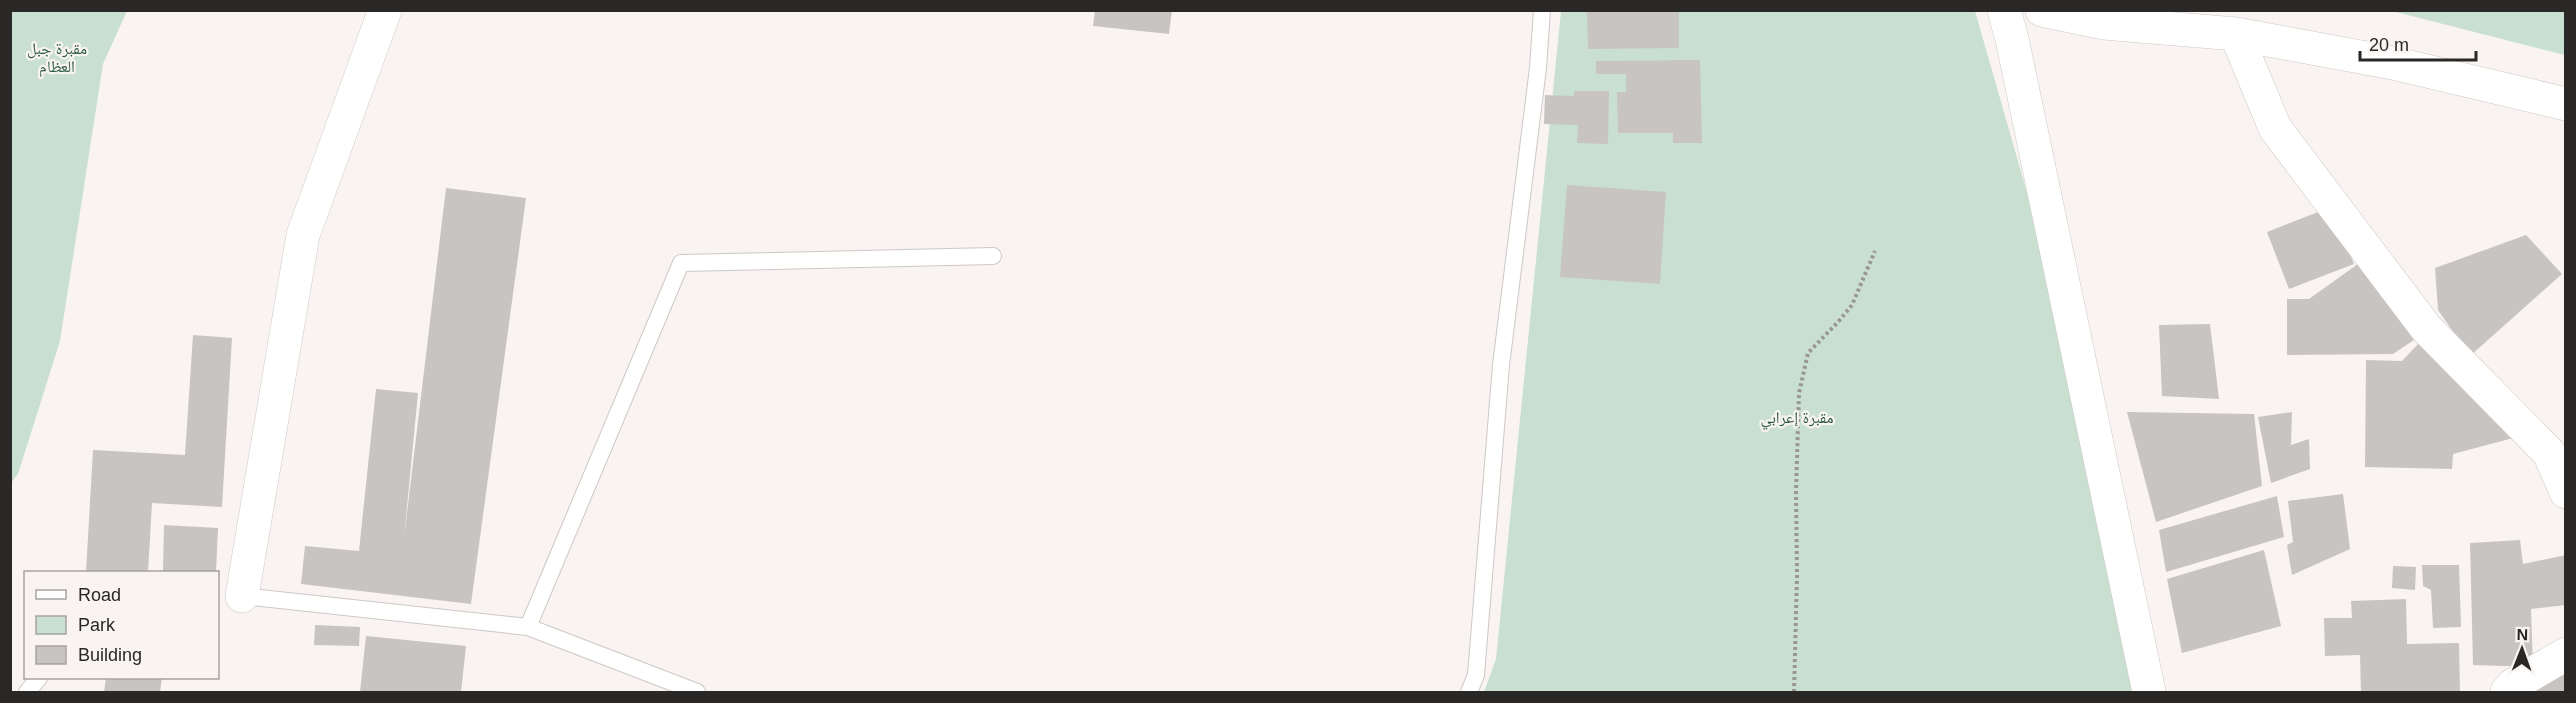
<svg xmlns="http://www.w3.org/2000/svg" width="2576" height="703" font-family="Arial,'Noto Naskh Arabic',sans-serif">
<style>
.green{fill:#c9e0d1}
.building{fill:#c8c4c1}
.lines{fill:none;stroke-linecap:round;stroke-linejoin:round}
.lane-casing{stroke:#cdc8c5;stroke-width:18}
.street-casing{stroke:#cdc8c5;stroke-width:34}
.path{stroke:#9a9695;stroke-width:4;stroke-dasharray:3 3;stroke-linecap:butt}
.lane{stroke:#fff;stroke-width:16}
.street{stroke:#fff;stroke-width:33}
.labels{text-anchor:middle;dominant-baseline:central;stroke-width:4.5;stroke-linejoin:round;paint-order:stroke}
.park-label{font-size:16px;fill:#2a5b40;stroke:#f9f4f2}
</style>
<rect width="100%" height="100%" fill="#f9f4f2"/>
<!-- green -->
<path class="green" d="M11 10 127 11 103 64 60 341 18 474 11 483Z
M1561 11H1975L2038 231 2140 692H1484L1496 659Z
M2392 11H2565V55Z"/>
<!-- building -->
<path class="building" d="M1095 10H1172L1169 34 1093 26Z
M1587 10H1679V48L1588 49Z
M1700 60 1702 143H1673V133H1618L1617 92H1626V74H1596V61Z
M1574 91H1609L1608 144 1577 143 1578 125 1544 124 1545 95 1574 96Z
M1567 185 1666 192 1660 284 1560 277Z
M446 188 526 198 471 604 301 584 305 546 359 551 376 389 418 393 404 538Z
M2331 207 2354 264 2289 289 2267 232Z
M2526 235 2562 274 2470 356 2438 310 2435 268Z
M2362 261 2417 338 2393 354 2287 355V299H2309Z
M2210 324 2219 399 2162 396 2159 325Z
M193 335 232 338 222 507 152 503 148 572H86L93 450 185 455Z
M2420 342 2517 437 2453 454 2452 469 2365 467 2366 360 2402 361Z
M2127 412 2254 414 2262 486 2156 522Z
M2292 412 2291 445 2309 439 2310 469 2271 483 2258 417Z
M2343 494 2350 549 2292 575 2287 545 2293 542 2288 501Z
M2277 496 2284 537 2166 572 2159 530Z
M164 525 218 528 216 572H163Z
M2520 540 2523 564 2566 555V605L2531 609 2533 667 2473 665 2470 543Z
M2264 550 2281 626 2182 653 2167 579Z
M2422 565H2459L2461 627 2433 628 2431 590 2423 586Z
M2393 566 2416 567 2415 590 2392 588Z
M2406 599 2407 644 2459 643 2460 692H2361L2360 655 2325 656 2324 618H2352L2351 601Z
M315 625 360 627 359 646 314 645Z
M366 636 466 646 461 692H360Z
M2566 671V692H2531Z
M106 678H162L160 692H104Z"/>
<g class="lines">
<!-- lane casing -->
<g class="lane-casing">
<path id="lane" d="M242 596 528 627 681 263 993 256
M528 627 697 692
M27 692 39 678
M1469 692 1476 675 1501 365 1538 68 1542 10"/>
</g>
<!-- street casing -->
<g class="street-casing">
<path id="street" d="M2004 10 2012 39 2149 692
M2042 10 2104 23 2236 34 2393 63 2566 104
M2236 34 2275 128 2426 328 2549 453 2566 492
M242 596 303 235 385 10
M2507 692 2513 685 2566 654"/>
</g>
<!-- path -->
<path class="path" d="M1794 692 1797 576 1796 492 1799 393 1808 353 1838 322 1852 305 1875 251"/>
<!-- lane -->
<use href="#lane" class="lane"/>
<!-- street -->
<use href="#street" class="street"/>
</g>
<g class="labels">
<!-- park labels -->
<g class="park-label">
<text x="57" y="48">مقبرة جبل<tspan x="57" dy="18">العظام</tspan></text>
<text x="1797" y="417">مقبرة إعرابي</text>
</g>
</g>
<!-- border -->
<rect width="2576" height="703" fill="none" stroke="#2a2827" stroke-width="24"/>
<!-- legend -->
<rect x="24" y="571" width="195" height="108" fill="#f9f4f2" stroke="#a6a2a1" stroke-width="1.5"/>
<rect x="36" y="590" width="30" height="9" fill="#ffffff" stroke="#a6a2a1" stroke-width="1.5"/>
<text x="78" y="601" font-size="18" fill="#2a2827">Road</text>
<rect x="36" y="616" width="30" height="18" fill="#c9e0d1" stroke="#a6a2a1" stroke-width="1.5"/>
<text x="78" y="631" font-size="18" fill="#2a2827">Park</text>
<rect x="36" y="646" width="30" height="18" fill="#c8c4c1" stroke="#a6a2a1" stroke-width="1.5"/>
<text x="78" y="661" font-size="18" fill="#2a2827">Building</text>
<!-- north arrow -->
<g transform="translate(2522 649) rotate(1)" stroke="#f9f4f2" stroke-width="4.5" paint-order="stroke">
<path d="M0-4.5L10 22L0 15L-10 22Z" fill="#2a2827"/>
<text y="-9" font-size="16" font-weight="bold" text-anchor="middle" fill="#2a2827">N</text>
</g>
<!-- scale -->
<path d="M2360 51v9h116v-9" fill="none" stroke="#2a2827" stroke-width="3"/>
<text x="2369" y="51" font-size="18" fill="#2a2827" stroke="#f9f4f2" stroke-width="4.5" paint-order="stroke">20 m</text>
</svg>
